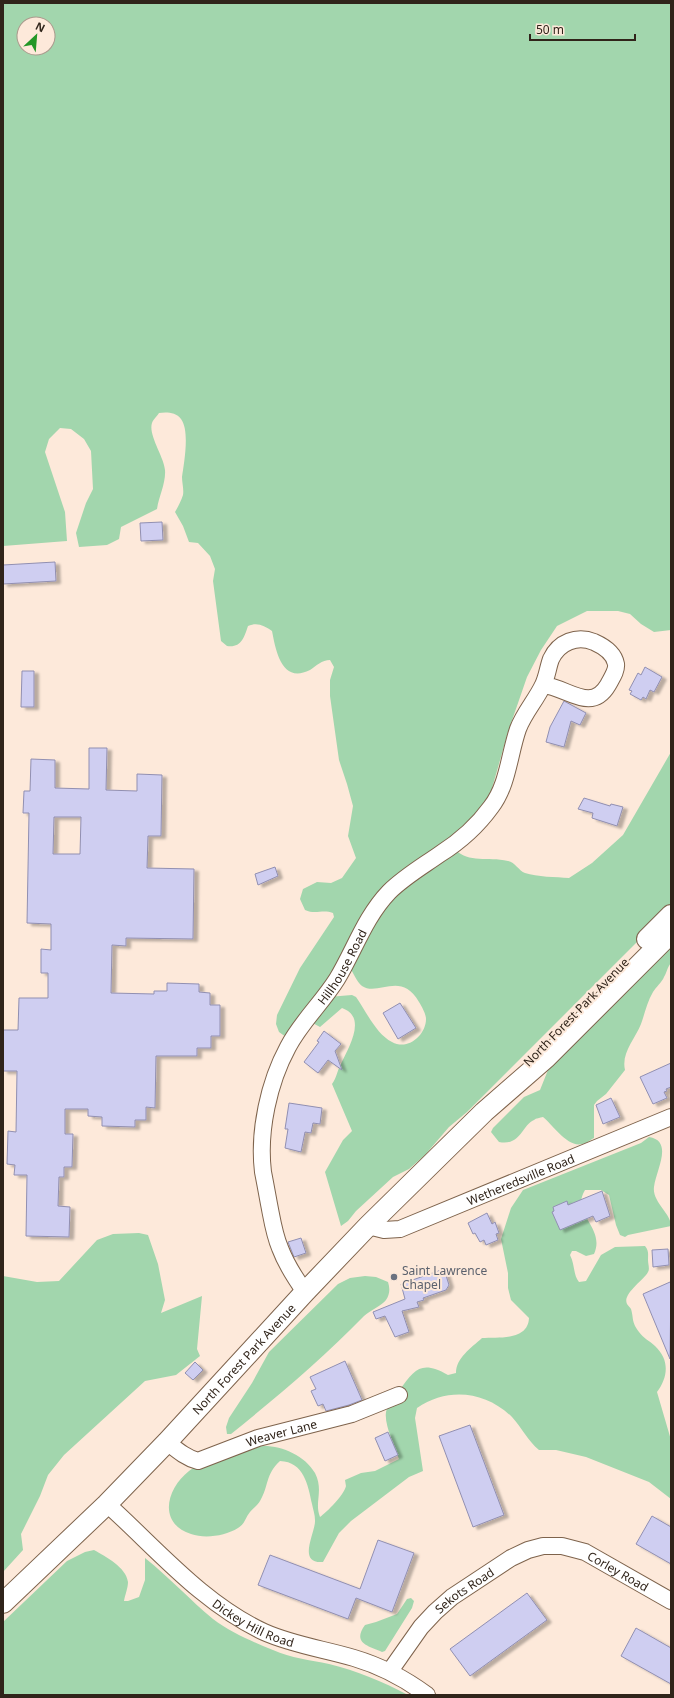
<svg xmlns="http://www.w3.org/2000/svg" width="674" height="1698" font-family="'Noto Sans',sans-serif">
<style>
.green{fill:#a2d6ad;fill-rule:evenodd}
.building{fill:#cfcef1;stroke:#918fb1;fill-rule:evenodd;filter:url(#shadow)}
.lines{fill:none;stroke-linecap:round;stroke-linejoin:round}
.minor-casing{stroke:#7e634c;stroke-width:18}
.major-casing{stroke:#7e634c;stroke-width:22}
.minor{stroke:#fff;stroke-width:16}
.major{stroke:#fff;stroke-width:20}
.worship-dot{fill:#6b7280;stroke:#fde9da;stroke-width:1.5}
.labels{text-anchor:middle;dominant-baseline:central;stroke-width:4;stroke-linejoin:round;paint-order:stroke}
.street-label{font-size:12px;fill:#30241a;stroke:#fde9da}
.worship-label{font-size:12px;fill:#5b616d;stroke:#fde9da;text-anchor:start}
</style>
<defs>
<filter id="shadow"><feDropShadow dx="4.5" dy="2.5" stdDeviation="1" flood-color="#0004"/></filter>
</defs>
<rect width="100%" height="100%" fill="#fde9da"/>
<!-- green -->
<path class="green" d="M3 3H671V630L654 632 641 624 630 614 618 611H587L557 626 541 650 527 677 508 732 487 806 415 869 286 1037 279 1032 276 1024 277 1015 300 968 334 917 333 913C322 909 316 915 305 910L300 899 303 889 317 882 331 883 342 878 356 858 348 836 353 806 347 784 339 760 330 696V680L334 667 330 660C322 660 316 666 310 670 282 684 276 652 272 631 264 626 258 622 248 626 244 638 241 648 227 646L221 641 213 581 215 569 210 556 198 543 189 542 183 526 175 512C178 507 181 501 183 495 184 489 182 483 182 477 184 463 190 431 181 419 176 412 166 412 159 413 157 416 153 420 152 423 148 435 164 457 165 470 166 483 159 496 157 509L121 527 119 539 107 545 79 547 76 533 86 503 93 489 91 451 84 439 71 429 60 428 49 439 45 452 65 512 67 541 3 546ZM24 24H48V48H24Z
M671 752V908L467 1112 449 1127 425 1155 409 1169 393 1177 356 1211 348 1221 341 1226 325 1172 343 1140 352 1131 332 1084C337 1077 337 1071 341 1064 348 1048 368 1017 342 1008L320 1027 309 1021 328 997 352 995 356 997C366 1011 376 1034 392 1042 408 1051 426 1035 426 1019 426 1014 422 1007 419 1002 401 970 378 997 362 986 357 982 352 971 349 965L379 909 454 849C470 864 487 856 508 861 515 862 519 871 525 873 537 877 556 877 569 878L592 863 623 835Z
M671 945V963C667 968 667 972 664 977 662 982 656 987 653 992 647 1002 645 1013 641 1024 635 1039 621 1053 625 1070L606 1094 597 1101 594 1105V1138C590 1140 586 1144 582 1144 568 1148 553 1125 543 1117 540 1118 536 1118 534 1120 521 1126 521 1146 499 1142L491 1132 493 1128 524 1097 540 1090 550 1065 572 1046 576 1041Z
M649 1137C674 1141 656 1170 654 1187 652 1202 671 1213 671 1226L628 1235 625 1237 620 1235 616 1225 609 1195 601 1190H585C570 1214 606 1227 594 1254L586 1256 576 1251H572L570 1255C575 1264 573 1275 579 1282L586 1281 601 1255 615 1247 645 1246C649 1251 648 1254 648 1260 648 1264 650 1269 648 1272 644 1280 622 1294 627 1304 628 1306 630 1307 631 1309 634 1319 631 1321 639 1332 643 1338 650 1341 655 1346 670 1360 668 1377 657 1392L671 1440V1499L649 1482 586 1457 556 1450H539C528 1441 522 1428 512 1417 485 1391 448 1387 417 1408L415 1418 423 1471 409 1477 351 1521 339 1533 323 1562C296 1564 316 1532 315 1520 315 1515 313 1509 312 1504 308 1485 304 1462 280 1461 265 1475 269 1486 260 1501 258 1505 253 1508 250 1512 245 1518 245 1524 238 1528 225 1536 205 1539 191 1534 157 1523 167 1488 189 1471 198 1464 210 1461 220 1458 234 1453 249 1447 264 1446 283 1446 305 1456 315 1473 324 1491 314 1502 320 1517 327 1512 344 1495 346 1486 346 1486 345 1480 345 1480L361 1473 375 1471 399 1459C395 1447 384 1425 386 1412 388 1404 394 1397 399 1391 415 1369 421 1360 448 1375L456 1373C456 1358 471 1348 482 1338 498 1337 528 1341 529 1318L511 1300 508 1288V1273L501 1239 511 1208 523 1190 641 1143Z
M139 1233 148 1235 158 1264 165 1300 161 1313 202 1296 197 1349 200 1356 176 1375 145 1381 64 1455 48 1475 40 1496 21 1534 23 1550 3 1572V1276L37 1282 59 1281 97 1240 113 1234Z
M365 1276 376 1277 388 1282C390 1288 390 1294 386 1300 382 1305 370 1311 364 1316 322 1359 277 1397 231 1434H227L226 1427 229 1418 252 1383 269 1352 338 1284 350 1278Z
M94 1550C106 1557 126 1567 128 1582 128 1588 125 1595 124 1601H128L139 1597 145 1580V1558C169 1577 190 1600 213 1619 230 1632 253 1642 273 1650 291 1658 310 1660 329 1664 357 1671 382 1681 408 1695H3V1622L67 1561 85 1552Z
M411 1598 414 1601 412 1608 385 1651 382 1652C368 1646 352 1643 365 1625L376 1622 397 1614 407 1599Z"/>
<!-- building -->
<path class="building" d="M162 522 163 540 141 541 140 523Z
M55 562 56 581 3 584V565Z
M645 667 662 677 654 692 650 690 646 699 643 697 641 700 630 694 632 691 629 690 638 673 641 675Z
M22 671H34V707H21Z
M564 701 586 713 580 725 571 721 564 747 546 742 550 727Z
M89 748H107L106 790 137 791V774L162 775 161 836H148L147 868 194 869 193 939 126 938V946L112 945 111 993 154 994V991H167V983L199 984V992L210 993V1005H220V1036H211V1048H197V1056H156L155 1108 146 1107V1120H135V1127L102 1126V1117L88 1116V1109H65V1134H73L72 1167H64V1177H59L58 1206 70 1207 69 1237 26 1236 27 1175H14L15 1165 7 1164 8 1131 16 1132 17 1071H3V1030H18L19 998H48V973H41V949L51 950V924L27 923 29 813H23L24 791H30L31 759 55 760V788L89 789ZM54 817H81L80 854H53Z
M584 798 610 806 611 804 623 807 617 826 592 818 593 813 578 809Z
M275 867 278 876 258 885 255 874Z
M400 1003 416 1028 398 1039 383 1013Z
M324 1031 341 1044 335 1051 342 1070 328 1060 318 1073 304 1062 319 1042 317 1041Z
M671 1063V1087L666 1089 667 1091 664 1092 667 1098 653 1104 640 1077Z
M611 1098 620 1117 603 1124 596 1105Z
M289 1103 322 1108 320 1124 313 1123 311 1133 305 1132 301 1152 285 1148 288 1129H285Z
M602 1191 610 1216 596 1222 593 1216 560 1230 552 1212 554 1211 553 1207 567 1201 568 1205Z
M487 1213 492 1224 495 1222 499 1233 496 1234 498 1240 486 1245 484 1240 480 1242 475 1233 473 1234 468 1223Z
M301 1238 306 1253 294 1257 288 1242Z
M668 1249 669 1265 653 1267 652 1250Z
M444 1269 449 1285 446 1290 423 1298 424 1300 417 1302 419 1307 402 1311 409 1332 395 1337 385 1316 376 1319 373 1312 405 1299 401 1284Z
M670 1282 671 1285 670 1359 643 1294Z
M345 1361 362 1400 349 1405 326 1411 323 1404 318 1406 311 1391 316 1389 310 1377Z
M195 1362 203 1370 193 1380 185 1373Z
M470 1425 504 1515 473 1527 439 1436Z
M388 1432 398 1455 385 1461 375 1438Z
M652 1516 671 1527V1564L636 1544Z
M378 1540 414 1553 392 1612 356 1598 348 1619 258 1585 270 1555 360 1589Z
M527 1593 547 1620 470 1676 450 1649Z
M636 1628 671 1648V1684L621 1656Z"/>
<g class="lines">
<!-- minor casing -->
<g class="minor-casing">
<g id="minor">
<path id="s1" d="M368 1226 384 1230 400 1229 671 1117"/>
<path id="s2" d="M305 1292C295 1278 286 1264 280 1248 274 1234 272 1219 269 1204 267 1193 265 1182 263 1172 258 1131 269 1082 288 1047 301 1022 322 1003 337 979 354 951 365 917 389 892 404 877 423 866 440 854 459 842 478 825 491 807 508 785 509 755 518 729 524 713 536 700 543 685 547 677 548 667 551 659 559 642 577 635 594 642 603 646 614 653 616 664 617 671 611 679 608 685 591 714 567 687 543 685"/>
<path id="s3" d="M167 1442C177 1450 186 1458 198 1461L258 1438 352 1414 399 1395"/>
<path id="s4" d="M107 1504C157 1549 202 1603 264 1632 293 1645 324 1649 354 1658 381 1666 404 1678 427 1695"/>
<path id="s5" d="M390 1671 421 1627 435 1612 452 1597 511 1558 528 1550 543 1546H562L585 1552 671 1601"/>
</g>
</g>
<!-- major casing -->
<g class="major-casing">
<g id="major">
<path d="M647 939 671 915"/>
<path id="s6" d="M3 1603 107 1504 167 1442 305 1292 368 1226 484 1112 546 1058 671 933"/>
</g>
</g>
<!-- minor -->
<use href="#minor" class="minor"/>
<!-- major -->
<use href="#major" class="major"/>
</g>
<!-- markers -->
<circle class="worship-dot" cx="394" cy="1277" r="4"/>
<g class="labels">
<!-- street labels -->
<g class="street-label">
<text stroke="none"><textPath href="#s2" startOffset="355">Hillhouse Road</textPath></text>
<text transform="translate(576 1012) rotate(-46)">North Forest Park Avenue</text>
<text stroke="none"><textPath href="#s1" startOffset="163">Wetheredsville Road</textPath></text>
<text stroke="none"><textPath href="#s6" startOffset="343">North Forest Park Avenue</textPath></text>
<text stroke="none"><textPath href="#s3" startOffset="125">Weaver Lane</textPath></text>
<text stroke="none"><textPath href="#s5" startOffset="283">Corley Road</textPath></text>
<text stroke="none"><textPath href="#s5" startOffset="111">Sekots Road</textPath></text>
<text stroke="none"><textPath href="#s4" startOffset="190">Dickey Hill Road</textPath></text>
</g>
<!-- worship labels -->
<g class="worship-label">
<text x="402" y="1270">Saint Lawrence<tspan x="402" dy="14">Chapel</tspan></text>
</g>
</g>
<!-- border -->
<rect width="674" height="1698" fill="none" stroke="#30241a" stroke-width="8"/>
<!-- north arrow -->
<g transform="translate(36 36) rotate(26)"><circle r="19" fill="#fde9da" stroke="#ab9a8d"/>
<path d="M0-3L7 15L0 10L-7 15Z" fill="#239727"/>
<text y="-6" font-size="11" font-weight="bold" text-anchor="middle" fill="#30241a">N</text>
</g>
<!-- scale -->
<path d="M530 34v6h105v-6" fill="none" stroke="#30241a" stroke-width="2"/>
<text x="536" y="34" font-size="12" fill="#30241a" stroke="#fde9da" stroke-width="3" paint-order="stroke">50 m</text>
</svg>
